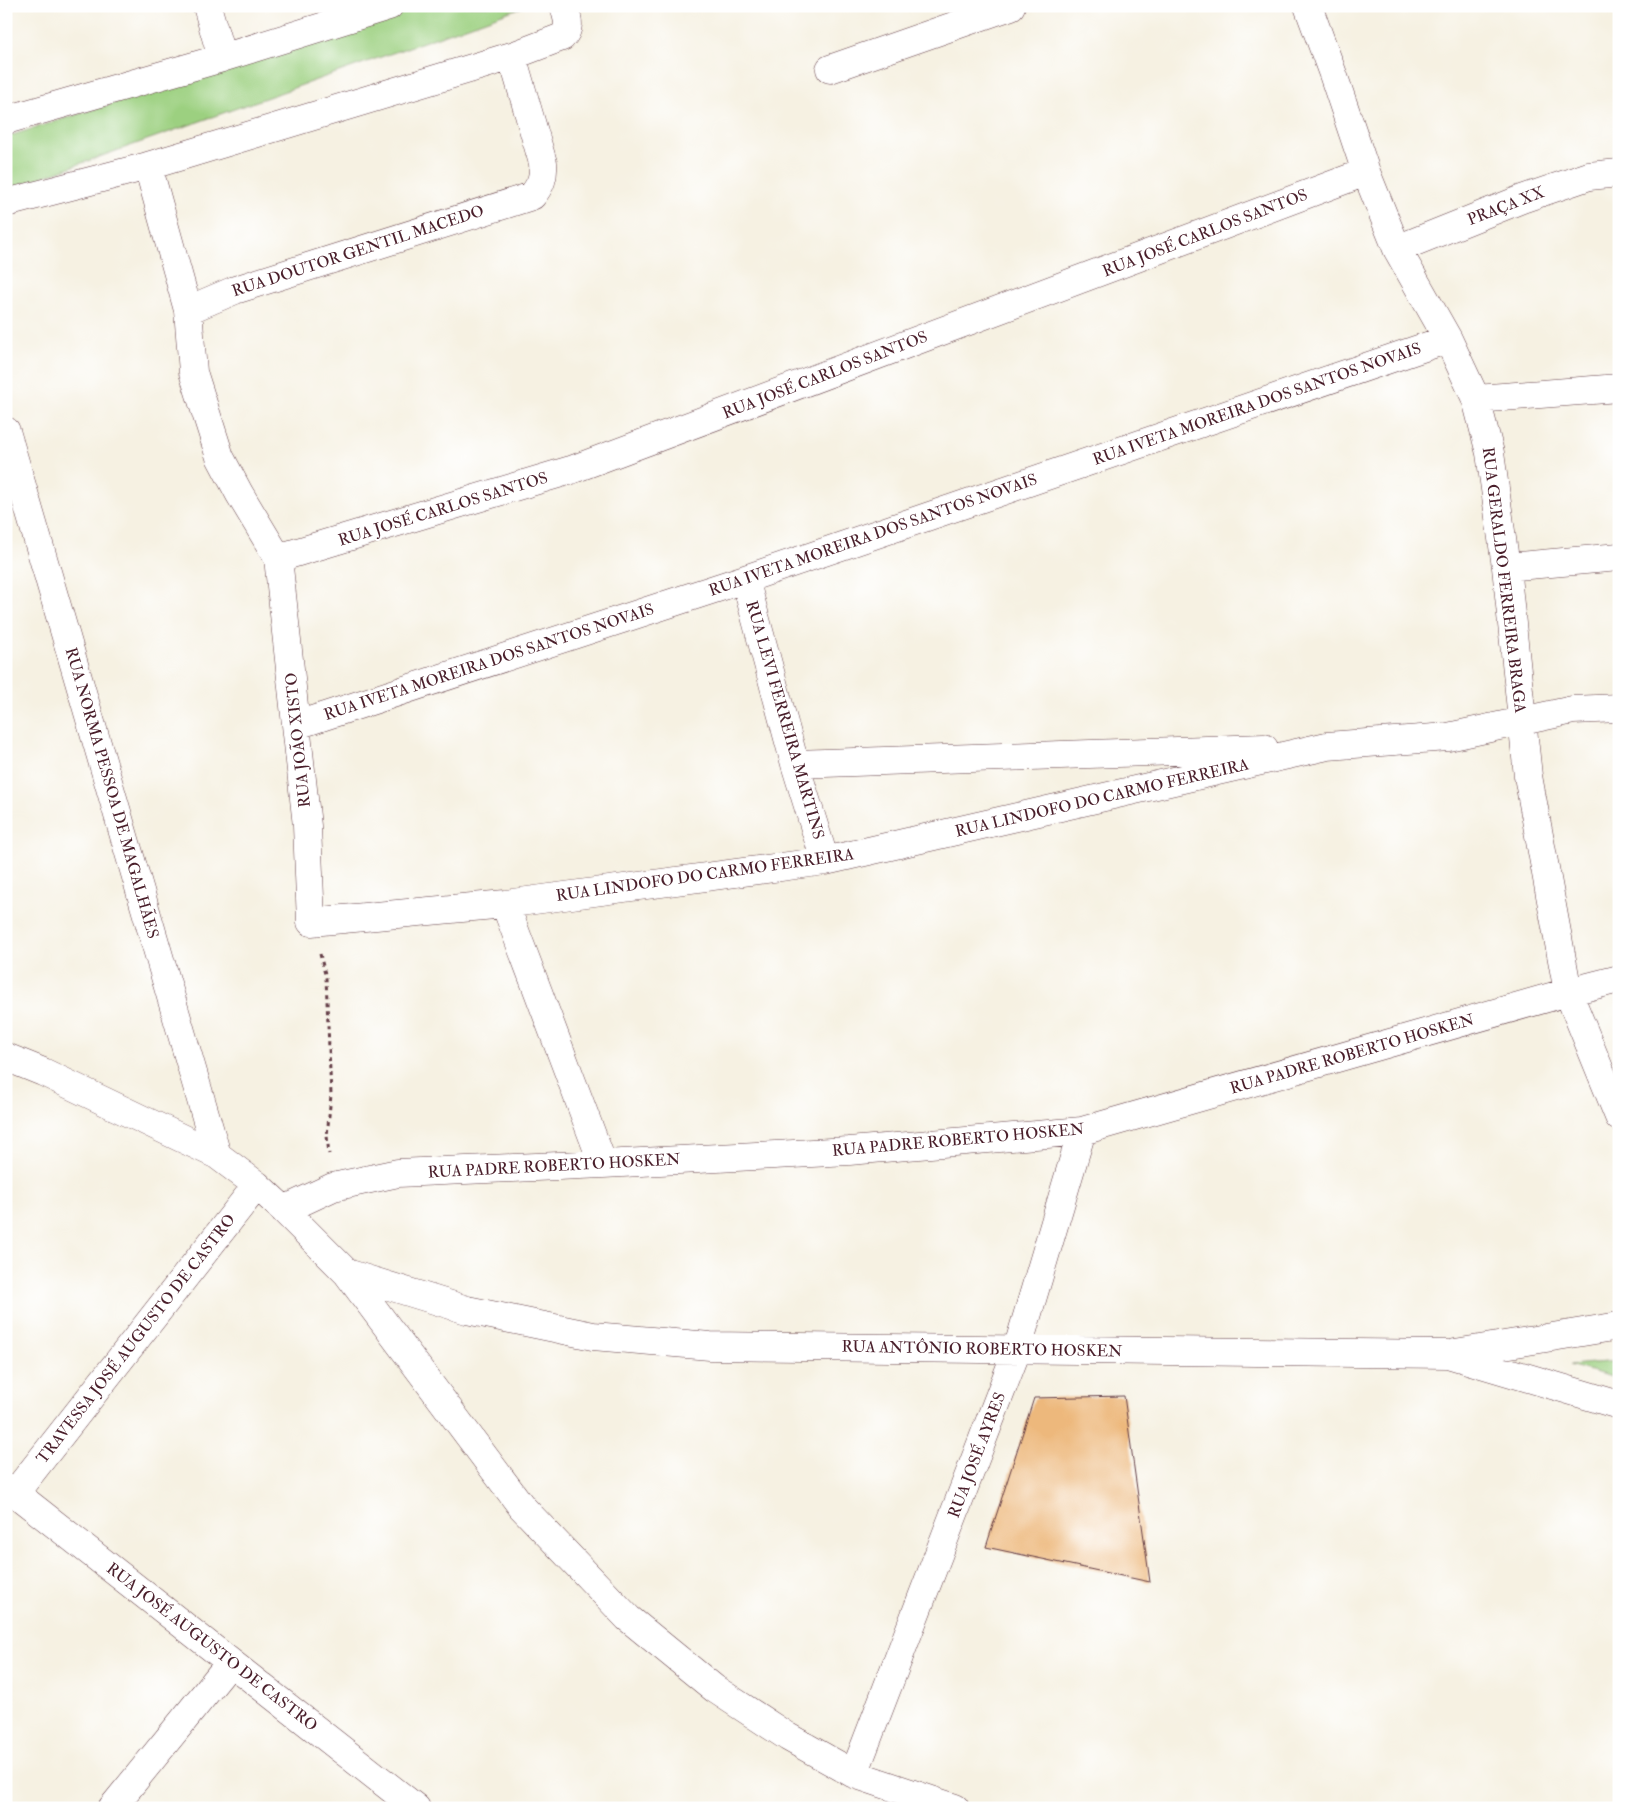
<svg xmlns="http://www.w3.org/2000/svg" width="1625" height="1814" font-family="'IM FELL Double Pica',serif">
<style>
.green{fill:#9cd080;stroke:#737856}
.building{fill:#edb87c}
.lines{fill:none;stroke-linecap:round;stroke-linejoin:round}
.minor-casing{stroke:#643e46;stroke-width:29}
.path{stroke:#643e46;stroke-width:3;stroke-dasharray:4 4;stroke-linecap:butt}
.minor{stroke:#fff;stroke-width:28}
.labels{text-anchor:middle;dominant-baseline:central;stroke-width:4;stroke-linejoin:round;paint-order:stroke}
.street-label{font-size:16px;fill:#4a1f2b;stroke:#fff}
</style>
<rect width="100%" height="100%" fill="#fff"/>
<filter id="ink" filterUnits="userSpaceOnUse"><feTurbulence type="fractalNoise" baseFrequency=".02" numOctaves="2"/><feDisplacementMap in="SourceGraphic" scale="10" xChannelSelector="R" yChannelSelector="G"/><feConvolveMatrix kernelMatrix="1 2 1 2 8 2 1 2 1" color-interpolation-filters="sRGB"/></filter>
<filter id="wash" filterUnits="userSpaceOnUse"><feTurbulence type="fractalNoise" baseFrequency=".0096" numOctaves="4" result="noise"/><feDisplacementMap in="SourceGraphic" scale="20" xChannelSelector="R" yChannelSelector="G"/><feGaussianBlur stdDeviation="1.12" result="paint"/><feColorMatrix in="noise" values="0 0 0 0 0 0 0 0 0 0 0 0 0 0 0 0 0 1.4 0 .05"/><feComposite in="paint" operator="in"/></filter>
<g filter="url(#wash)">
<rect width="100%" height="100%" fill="#f6f1e2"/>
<!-- green -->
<path class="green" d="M420 6H525L6 190V137Z
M1619 1361V1379L1569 1365Z"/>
<g id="blocks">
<!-- building -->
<path class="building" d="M1124 1396 1150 1582 986 1547 1034 1398Z"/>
</g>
</g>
<g filter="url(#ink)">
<use href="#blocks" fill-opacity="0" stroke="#643e46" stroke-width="1"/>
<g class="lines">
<!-- minor casing -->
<g class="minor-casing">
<path id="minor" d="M207 6 222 58
M1308 6 1334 77 1366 172 1397 249 1448 339 1476 399 1490 453 1506 567 1528 776 1568 992 1619 1117
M830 69 1011 6
M6 120 222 58 389 6
M148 166 188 310 235 290 532 196C541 185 544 177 543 163L512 56
M6 203 148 166 512 56 562 37C572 27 567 18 564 6
M1397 249 1522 199 1589 176 1619 173
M188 310 193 372 220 457 239 493 278 558 307 826 311 922 505 904 825 861 1327 746 1448 737 1573 710 1619 708
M1476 399 1619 388
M6 431 217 1155
M278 558 571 470 1366 172
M1506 567 1619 557
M745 579 795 764 825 861
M297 725 745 579 1448 339
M795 764 1264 748
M505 904 603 1164
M6 1057 43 1072 217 1155 257 1185 284 1210 347 1273 522 1507 628 1618 715 1689 788 1737 854 1774 955 1808
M284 1210 333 1187 398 1173 603 1164 849 1151 1082 1131 1568 992 1619 979
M347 1273 467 1310 593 1336 710 1346 1448 1354 1619 1405
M1455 1353 1619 1326
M6 1488 15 1493C149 1597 282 1703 416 1808
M15 1493 257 1185
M854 1774 1017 1350 1082 1131
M112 1808 230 1663"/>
</g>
<!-- path -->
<path class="path" d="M320 954 326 978 331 1095 327 1136 329 1154"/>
<!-- minor -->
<use href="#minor" class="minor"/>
</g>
</g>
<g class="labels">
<!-- street labels -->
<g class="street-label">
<text transform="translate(1506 206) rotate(-21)">PRAÇA XX</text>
<text transform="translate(1205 233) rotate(-21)">RUA JOSÉ CARLOS SANTOS</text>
<text transform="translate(358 251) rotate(-18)">RUA DOUTOR GENTIL MACEDO</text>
<text transform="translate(825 375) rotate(-21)">RUA JOSÉ CARLOS SANTOS</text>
<text transform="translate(1257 404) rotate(-19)">RUA IVETA MOREIRA DOS SANTOS NOVAIS</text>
<text transform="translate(443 509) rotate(-17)">RUA JOSÉ CARLOS SANTOS</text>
<text transform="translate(873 535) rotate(-19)">RUA IVETA MOREIRA DOS SANTOS NOVAIS</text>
<text transform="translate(1504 580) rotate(83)">RUA GERALDO FERREIRA BRAGA</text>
<text transform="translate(489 662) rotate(-18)">RUA IVETA MOREIRA DOS SANTOS NOVAIS</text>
<text transform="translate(785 720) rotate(74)">RUA LEVI FERREIRA MARTINS</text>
<text transform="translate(298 740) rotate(-96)">RUA JOÃO XISTO</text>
<text transform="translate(112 793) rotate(74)">RUA NORMA PESSOA DE MAGALHÃES</text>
<text transform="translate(1102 798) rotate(-13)">RUA LINDOFO DO CARMO FERREIRA</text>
<text transform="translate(705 875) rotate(-8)">RUA LINDOFO DO CARMO FERREIRA</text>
<text transform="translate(1352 1054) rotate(-16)">RUA PADRE ROBERTO HOSKEN</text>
<text transform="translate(958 1140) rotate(-5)">RUA PADRE ROBERTO HOSKEN</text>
<text transform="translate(554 1166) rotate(-3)">RUA PADRE ROBERTO HOSKEN</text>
<text transform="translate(136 1339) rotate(-52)">TRAVESSA JOSÉ AUGUSTO DE CASTRO</text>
<text transform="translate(982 1349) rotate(1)">RUA ANTÔNIO ROBERTO HOSKEN</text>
<text transform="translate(977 1455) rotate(-69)">RUA JOSÉ AYRES</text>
<text transform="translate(212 1647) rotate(38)">RUA JOSÉ AUGUSTO DE CASTRO</text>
</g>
</g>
<!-- margin -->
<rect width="1625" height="1814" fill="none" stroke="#fff" stroke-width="25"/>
</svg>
